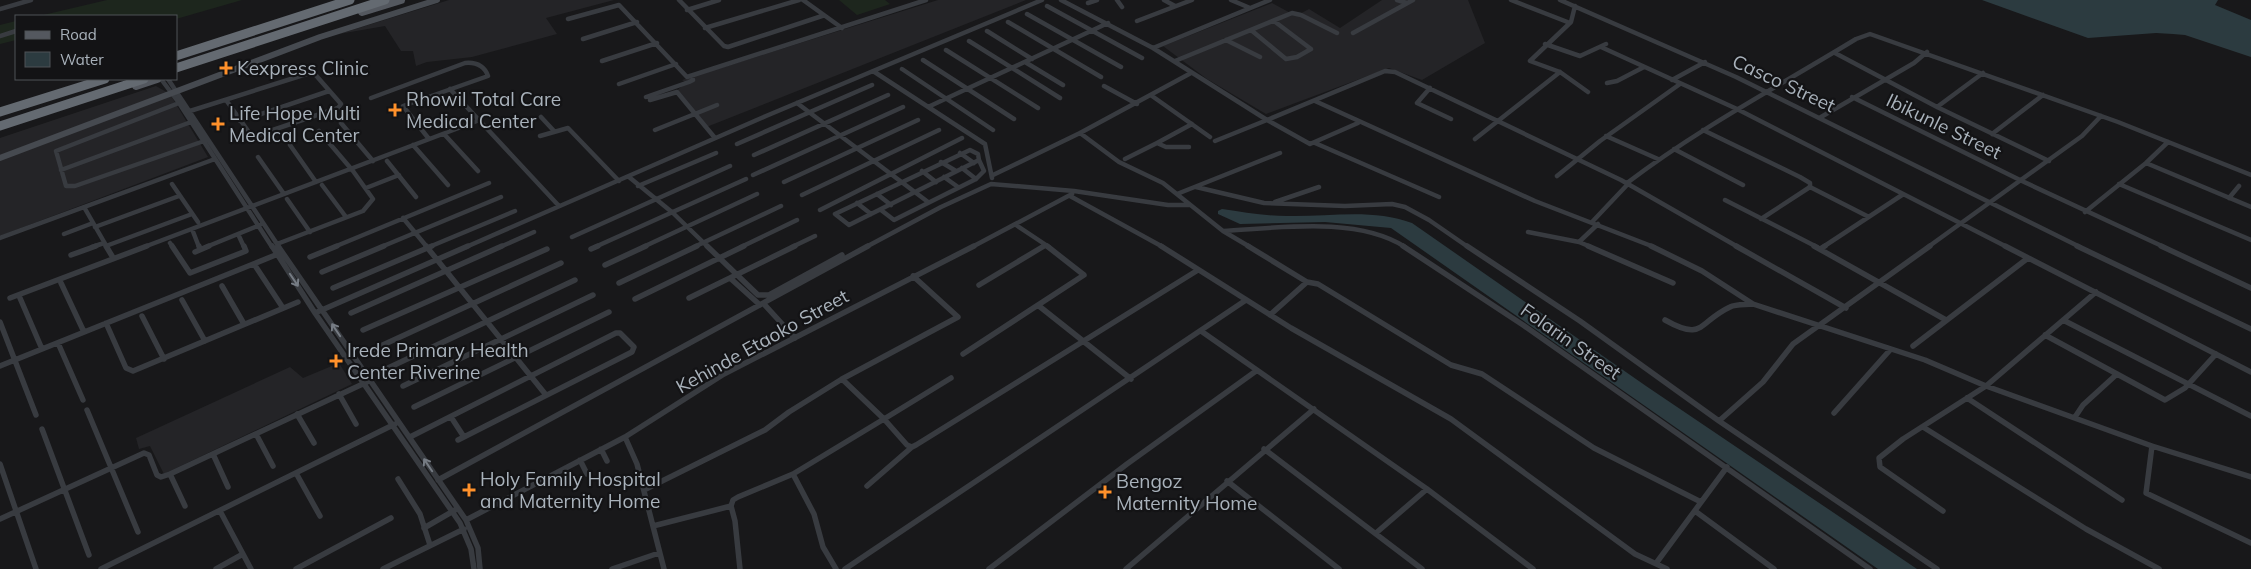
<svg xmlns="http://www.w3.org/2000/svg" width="2251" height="569" font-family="Mulish,sans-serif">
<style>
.built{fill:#242427}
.green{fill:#1d261d}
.water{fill:#2c3b40}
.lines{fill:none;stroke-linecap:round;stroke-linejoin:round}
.minor-far1{stroke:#383b40;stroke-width:4.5}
.minor{stroke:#383b40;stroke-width:5.5}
.secondary{stroke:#464a50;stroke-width:6}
.primary{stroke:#54585f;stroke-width:8}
.motorway{stroke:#646a71;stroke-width:9}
.oneway{stroke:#767c84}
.poi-dot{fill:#ff912b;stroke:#131315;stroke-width:2}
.labels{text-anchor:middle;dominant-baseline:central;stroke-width:4.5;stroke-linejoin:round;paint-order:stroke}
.poi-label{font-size:19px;fill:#a9b2bb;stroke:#131315;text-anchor:start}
.street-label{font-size:19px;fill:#a9b2bb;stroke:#131315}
</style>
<rect width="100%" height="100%" fill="#18181a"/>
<!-- built -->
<path class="built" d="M449 0H614L546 18 557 34 472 57 427 62 416 66 413 51H401L385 26 339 34Z
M938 0H1026L704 128 676 91 686 83 682 80Z
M1382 0H1468L1485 43 1422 80 1389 68 1266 114 1207 79 1163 46 1272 3 1296 16 1309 9 1340 28Z
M156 86 170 94 208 157 0 236V138Z
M339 363 352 384 164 474 150 446 139 449 136 438 290 367 303 378Z"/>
<!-- green -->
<path class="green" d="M107 0H242L176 19V16H39Z
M839 0H885L890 4 857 15Z
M16 21V40L0 44V25Z"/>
<!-- water -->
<path class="water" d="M1982 0H2218L2215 5 2251 20V57L2185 35 2173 34 2156 33 2088 38Z
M1222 209C1243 212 1265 216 1287 216 1329 217 1372 208 1412 223L1646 386 1917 569H1878L1391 228 1325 222 1240 224 1218 214V211Z"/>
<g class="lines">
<!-- minor-far1 -->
<path class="minor-far1" d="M679 0 724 46 728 47 822 16
M803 0 842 28
M1061 0 1153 48 1267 120 1385 71 1395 72 1621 180 1738 247
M1117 0 1122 7
M1164 0 1175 6
M1231 0 1250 8
M1397 0 1407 3
M1511 0 1570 23
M1560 0 1736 77 2080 247
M1088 3 1097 0
M1047 6 1142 58
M1575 6 1571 22 1530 61 1560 72 1588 92
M0 9 31 0
M687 10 719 0
M1027 14 1121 67
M568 19 619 5 687 77 926 0
M1137 21 1192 0
M1008 22 1101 77
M705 28 799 0
M1251 30 1286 59 1297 57 1311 49 1274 21
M987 31 1032 59
M1353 33 1413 0
M0 36 16 31
M583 39 637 22
M1226 40 1260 57
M969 41 1060 98
M1545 44 1580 56 1606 44
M1601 47 1737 109 2007 247
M1153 48 1270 0
M946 50 1038 108
M1835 53 1937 107 2049 161
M923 60 1014 119
M602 61 657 43
M1175 61 1292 13 1301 15 1337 33
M1025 62 1063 85
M902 69 993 130
M873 71 985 144 992 178
M161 79 179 103 272 247
M168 79 279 247
M1672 80 1705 62
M1607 83 1617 81 1644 67
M619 84 676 64
M1104 86 1137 104
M1430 88 1417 103 1451 119
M450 89 559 206
M1152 96 1210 137
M646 97 689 82 693 80 692 76
M1852 97 2022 181 2164 247
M371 98 465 63C476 62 484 65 488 76L403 106 429 139
M650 100 677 92 715 138
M1315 101 1535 201 1654 247
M179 103 56 151 66 186H75L204 141
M797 103 928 202
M928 107 1108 23
M1937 107 1983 73
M190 111 313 72 341 104 338 108 255 136 251 135 226 100
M541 117 554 131
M1821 117 1914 63 1927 52
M240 121 329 91
M341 123 373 161
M655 130 717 105
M1703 130 1800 177 1810 183V187L1867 216
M1080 133 1119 162 1163 183 1223 231 1250 247
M444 134 478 171
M1992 134 2043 95
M540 136 568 128 619 181
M1606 136 1658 159
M1475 139 1560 72
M1215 141 1267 120 1310 144 1358 123
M1315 143 1439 197
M737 144 872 85
M290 145 316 182
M413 145 448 185
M1189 147H1166L1157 143 1192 124
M1674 149 1743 185
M970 150 978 154 979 160 849 225 835 214Z
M960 153 974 163
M754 155 888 95
M258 157 284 194
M1125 159 1157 143
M387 161 416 197
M941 162 956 171
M2146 163 2251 207
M962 168 976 179
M61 170 191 122
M922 171 936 182
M753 175 903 107
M993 175 1080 133 1191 73
M1557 176 1600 141 1680 84
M629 177 673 213 708 247
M944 177 958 187
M784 182 918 120
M1627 183C1699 128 1779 86 1856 39L1870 34 2118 122 2251 175
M172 184 198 222
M2119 184 2251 240
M322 185 346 217
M638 186 716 153
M1196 187 1264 203 1345 206 1392 204 1405 207 1429 220 1468 247
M366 188 399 175
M877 194 891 205
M1177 194 1280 153
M802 195 939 130
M1070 196 1163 247
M2229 198 2239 186
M287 199 310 232
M1725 200 1817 247
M1275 202 1319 187
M857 203 871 214
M84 207 107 247
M820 210 962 138
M881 210 894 220 976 179 984 171 979 160
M2085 212 2146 163 2168 142
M403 218 427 247
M1761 219 1810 187
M1592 222 1627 185
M1016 225 1049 247
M95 227 179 196
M192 229 199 247
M1223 231C1278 228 1357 216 1405 247
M1528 232 1579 242 1598 224
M64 234 93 223
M238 234 244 247
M572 237 730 166
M0 238 215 159
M1579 242 1591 247
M170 243 173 247
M277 244 363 211 373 199 353 171 319 131
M106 246 192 214
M92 247 104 243
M144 247 477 121
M206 247 260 225
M334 247 489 183
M381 247 501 197
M429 247 515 211
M466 247 766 116 1042 0
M500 247 534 232
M595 247 746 179
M643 247 757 194
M694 247 781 206
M741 247 797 220
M792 247 815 236
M866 247 941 207 991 184 1074 191 1168 205H1190
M972 247 1072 194
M1042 247 1046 245
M1823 247 1902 195
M1928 247 2082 136 2101 116"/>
<!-- minor -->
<path class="minor" d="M106 246 112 256
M172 246 190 273 246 251 244 246
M199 246 200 249
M272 246 315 313 460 523 471 549 474 569
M278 246 466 520 478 548 480 569
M426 246 546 395
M707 246 758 295H769L842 255
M1161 246 1291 328 1451 419 1635 554 1667 569
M1248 246 1307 282 1318 284 1451 365 1482 374 1594 448 1701 502
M1403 246 1523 325 1870 569
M1467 246 1580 321 1719 421 1937 569
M1588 246 1673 283
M1651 246 1702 271 1753 304
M1736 246 1846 308
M1814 246 1946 320
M2005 246 2251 372
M2077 246 2251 329
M2161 246 2251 288
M591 249 598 246
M1820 249 1825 246
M195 252 209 246
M71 255 96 246
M310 257 337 246
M254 264 283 308
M605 265 646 246
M322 272 384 246
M730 278 760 305
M61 283 84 332
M619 283 697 246
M979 285 1044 246
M222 286 244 324
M333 288 432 246
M10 298 147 246
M20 298 42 349
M689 298 795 246
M635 299 744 246
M182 300 205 341
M764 304 795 338
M1039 306 1131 379
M315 313 468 246
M351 313 502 246
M1270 315 1307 282
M142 316 164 359
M1665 320C1704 342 1698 322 1730 307 1736 304 1746 305 1753 304L1925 360 1986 386 2152 446 2251 477
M2063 320 2251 416
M0 322 36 415
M106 323 126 368 133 371 298 302
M363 330 547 249
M1201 331 1427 489 1533 569
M2045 335 2165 400 2185 388 2216 354
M58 343 83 400
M1913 346 2028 258
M374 349 561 263
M963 354 1084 275 1047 246
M0 366 278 254
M388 368 575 280
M951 378 884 419 907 445 912 447 916 445 1198 270
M403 386 593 295
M339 394 356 424
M1967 398 2122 500
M414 407 609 312
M87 410 138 532
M1834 413 1890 350
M297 414 314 443
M451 417 464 437
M2075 417 2083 405 2117 374
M1719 421 1763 382 1793 344 1930 246
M1923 427 2086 529 2159 569
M42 429 89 555
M256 434 273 466
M410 437 616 333H620L634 347 632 352 458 440
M625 437 637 464 664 569
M2152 446 2146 493 2251 543
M601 449 607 461
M1264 449 1422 569
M213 454 228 487
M580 460 587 474
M0 464 36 569
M296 473 320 516
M170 474 185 506
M793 474 814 514 823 547 836 569
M398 479 420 514 430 545
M438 480 868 246
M1227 481 1339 569
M867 486 912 447
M644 490 765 430 789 412 842 379 958 317 913 276
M731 506 735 521 740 569
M220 511 251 569
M1695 511 1774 569
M1943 511 1880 467 1879 458 1903 439 1986 386 2096 292
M0 519 144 453 149 455 157 475 161 477 170 474 367 382
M466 520 625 437 724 374 974 246
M653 526 731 506 733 500 738 497 793 474 884 419 842 379
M424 528 455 510
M1376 533 1427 489
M1657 562 1727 467
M101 569 395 424
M216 569 243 554
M296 569 391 518
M383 569 464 529
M612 569 659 553
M845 569 1246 300
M989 569 1127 464 1256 371
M1126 569 1314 409"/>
<!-- secondary -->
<path class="secondary" d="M0 158 320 37 437 0"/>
<!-- primary -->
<path class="primary" d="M362 12 401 0
M136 86 157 79"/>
<!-- motorway -->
<path class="motorway" d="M176 56 350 0
M176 68 385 0
M0 112 105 79
M0 126 144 79"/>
</g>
<!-- one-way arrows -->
<defs><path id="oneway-shaft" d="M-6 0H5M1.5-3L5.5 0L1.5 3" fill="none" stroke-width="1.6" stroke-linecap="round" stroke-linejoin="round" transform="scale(1.25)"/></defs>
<g class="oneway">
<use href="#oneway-shaft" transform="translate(294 280) rotate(56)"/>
<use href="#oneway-shaft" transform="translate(336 330) rotate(-124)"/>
<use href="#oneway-shaft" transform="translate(428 465) rotate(-124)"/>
</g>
<!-- markers -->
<g class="poi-dot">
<path d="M223.5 60.5h5v5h5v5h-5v5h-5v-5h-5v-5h5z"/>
<path d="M392.5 102.5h5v5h5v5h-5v5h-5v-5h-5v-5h5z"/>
<path d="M215.5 116.5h5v5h5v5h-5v5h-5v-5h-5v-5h5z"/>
<path d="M333.5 353.5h5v5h5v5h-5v5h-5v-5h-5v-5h5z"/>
<path d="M466.5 482.5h5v5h5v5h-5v5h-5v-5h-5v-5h5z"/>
<path d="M1102.5 484.5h5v5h5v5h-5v5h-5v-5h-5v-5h5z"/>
</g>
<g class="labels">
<!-- poi labels -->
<g class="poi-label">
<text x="237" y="68">Kexpress Clinic</text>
<text x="406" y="99">Rhowil Total Care<tspan x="406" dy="22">Medical Center</tspan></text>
<text x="229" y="113">Life Hope Multi<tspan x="229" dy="22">Medical Center</tspan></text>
<text x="347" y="350">Irede Primary Health<tspan x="347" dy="22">Center Riverine</tspan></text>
<text x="480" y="479">Holy Family Hospital<tspan x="480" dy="22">and Maternity Home</tspan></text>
<text x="1116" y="481">Bengoz<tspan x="1116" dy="22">Maternity Home</tspan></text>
</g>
<!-- street labels -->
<g class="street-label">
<text transform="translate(1784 83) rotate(25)">Casco Street</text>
<text transform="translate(1944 126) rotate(26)">Ibikunle Street</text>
<text transform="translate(762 341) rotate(-29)">Kehinde Etaoko Street</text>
<text transform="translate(1571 341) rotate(35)">Folarin Street</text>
</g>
</g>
<!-- legend -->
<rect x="15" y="15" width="162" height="65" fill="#131315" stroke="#4f5357"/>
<rect x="25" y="31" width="25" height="8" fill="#54585f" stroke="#4f5357"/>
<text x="60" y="40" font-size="15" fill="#a9b2bb">Road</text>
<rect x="25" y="52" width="25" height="15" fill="#2c3b40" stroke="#4f5357"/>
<text x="60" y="65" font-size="15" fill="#a9b2bb">Water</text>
</svg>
